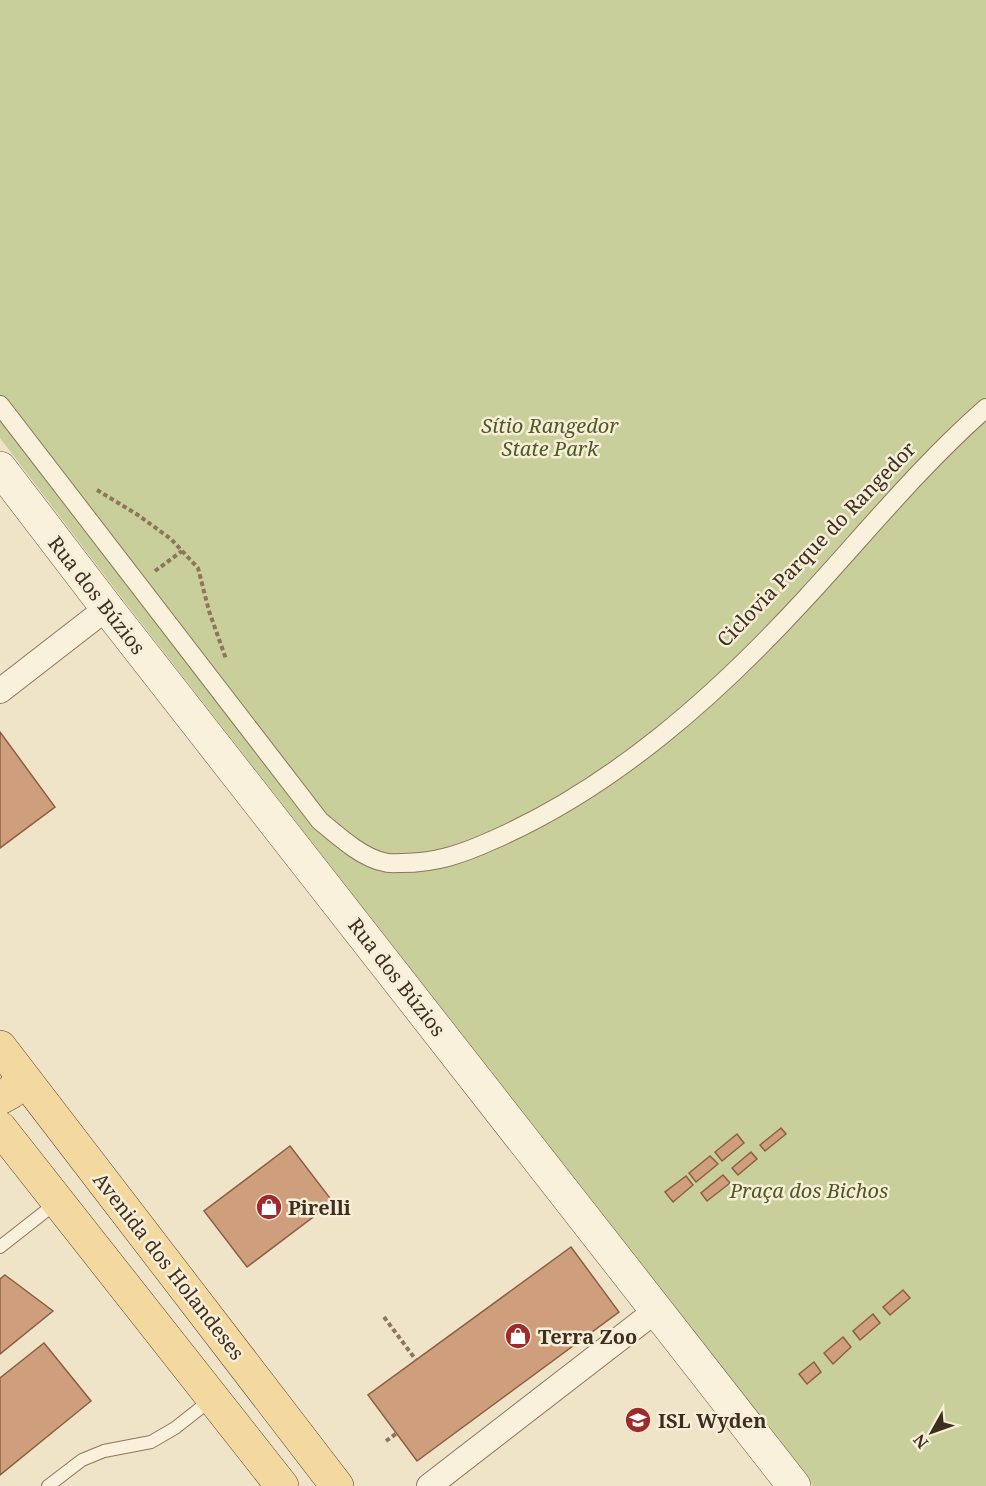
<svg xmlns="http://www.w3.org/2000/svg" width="986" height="1486" font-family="'Noto Serif',serif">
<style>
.green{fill:#c9cf9b}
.building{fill:#cf9f7d;stroke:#8d5f41;stroke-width:1.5}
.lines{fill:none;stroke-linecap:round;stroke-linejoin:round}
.service-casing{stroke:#8d765c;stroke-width:14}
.pedestrian-casing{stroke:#8d765c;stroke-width:20}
.minor-casing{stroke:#8d765c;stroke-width:26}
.secondary-casing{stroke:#6f573f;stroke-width:34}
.primary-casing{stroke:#5b4430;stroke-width:34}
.path{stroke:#8d765c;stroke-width:4;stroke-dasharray:4.5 3;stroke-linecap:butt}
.service{stroke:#faf1dc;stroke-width:12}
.pedestrian{stroke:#faf1dc;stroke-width:18}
.minor{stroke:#faf1dc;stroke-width:24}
.secondary{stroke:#faf1dc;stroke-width:33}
.primary{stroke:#f3d9a0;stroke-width:33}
.labels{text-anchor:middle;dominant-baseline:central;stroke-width:5;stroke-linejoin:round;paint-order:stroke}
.park-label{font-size:20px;font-style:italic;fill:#4d5a26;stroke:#f7eed8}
.street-label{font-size:20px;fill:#3d2e20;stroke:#f7eed8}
.poi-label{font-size:20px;font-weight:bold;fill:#3d2e20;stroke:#f7eed8;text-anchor:start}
</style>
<rect width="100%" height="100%" fill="#f0e4c8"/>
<!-- green -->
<path class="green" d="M0 0H986V1486H813L121 597 0 438Z"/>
<!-- building -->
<path class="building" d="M0 732 55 807 0 848Z
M781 1128 786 1134 765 1151 760 1145Z
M737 1134 744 1143 722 1161 715 1152Z
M290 1146 333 1202 247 1267 204 1211Z
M751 1152 757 1159 738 1175 732 1168Z
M710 1156 718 1164 696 1182 689 1173Z
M723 1175 730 1183 707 1201 701 1193Z
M686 1176 693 1185 673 1202 665 1192Z
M571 1247 619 1312 417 1461 368 1395Z
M5 1275 53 1311 0 1354V1279Z
M903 1290 910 1298 890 1315 883 1307Z
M873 1314 880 1323 860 1340 853 1331Z
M843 1337 851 1347 833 1364 824 1353Z
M44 1343 91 1401 0 1475V1378Z
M814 1362 821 1372 807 1384 799 1374Z"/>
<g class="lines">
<!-- service casing -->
<g class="service-casing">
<path id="service" d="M0 1247 56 1203
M48 1486 82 1460 104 1451 151 1442 175 1428 212 1399"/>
</g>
<!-- pedestrian casing -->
<g class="pedestrian-casing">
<path id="pedestrian" d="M0 405 320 821C337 835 362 858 384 862 389 864 396 863 402 863 436 863 462 854 493 840 614 787 717 695 806 598 865 534 920 466 986 408"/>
</g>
<!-- minor casing -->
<g class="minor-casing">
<path id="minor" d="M0 691 107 608
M429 1486 658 1309"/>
</g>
<!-- secondary casing -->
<g class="secondary-casing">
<path id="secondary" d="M0 468 107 608 794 1486"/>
</g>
<!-- primary casing -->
<g class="primary-casing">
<path id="primary" d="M0 1047 337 1486
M0 1098 11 1092 23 1078
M0 1128 282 1486"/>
</g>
<!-- path -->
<path class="path" d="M97 490 138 515 171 539 198 568 209 611 226 659
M155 571 182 551
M384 1317 416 1360
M386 1441 397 1433"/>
<!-- service -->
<use href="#service" class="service"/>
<!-- pedestrian -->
<use href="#pedestrian" class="pedestrian"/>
<!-- minor -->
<use href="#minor" class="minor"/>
<!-- secondary -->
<use href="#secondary" class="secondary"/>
<!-- primary -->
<use href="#primary" class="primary"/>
</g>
<!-- icons -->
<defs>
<g id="shop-disc" transform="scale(1.35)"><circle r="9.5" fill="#9e2a2b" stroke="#f7eed8"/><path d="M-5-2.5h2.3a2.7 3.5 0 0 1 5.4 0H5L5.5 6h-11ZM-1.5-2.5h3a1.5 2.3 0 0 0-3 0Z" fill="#fff"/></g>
<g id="university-disc" transform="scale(1.35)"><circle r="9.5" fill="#9e2a2b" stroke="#f7eed8"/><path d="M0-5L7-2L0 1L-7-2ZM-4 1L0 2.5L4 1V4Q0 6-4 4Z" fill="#fff"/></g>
</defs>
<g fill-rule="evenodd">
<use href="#shop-disc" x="269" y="1207"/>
<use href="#shop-disc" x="518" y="1336"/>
<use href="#university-disc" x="638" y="1420"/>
</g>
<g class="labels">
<!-- park labels -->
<g class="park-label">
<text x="550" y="425">Sítio Rangedor<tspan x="550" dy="23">State Park</tspan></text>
<text x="809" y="1190">Praça dos Bichos</text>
</g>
<!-- street labels -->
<g class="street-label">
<text transform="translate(816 544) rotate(-46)">Ciclovia Parque do Rangedor</text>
<text transform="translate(97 595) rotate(52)">Rua dos Búzios</text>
<text transform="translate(397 977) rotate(52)">Rua dos Búzios</text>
<text transform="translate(169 1266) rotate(52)">Avenida dos Holandeses</text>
</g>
<!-- poi labels -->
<g class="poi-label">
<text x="288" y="1207">Pirelli</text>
<text x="538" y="1336">Terra Zoo</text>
<text x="658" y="1420">ISL Wyden</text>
</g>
</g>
<!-- north arrow -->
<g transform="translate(932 1432) rotate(230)" stroke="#f7eed8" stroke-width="4.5" paint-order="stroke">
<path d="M0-4.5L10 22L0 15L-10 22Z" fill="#3d2e20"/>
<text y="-9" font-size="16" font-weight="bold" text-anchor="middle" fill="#3d2e20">N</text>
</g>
</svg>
